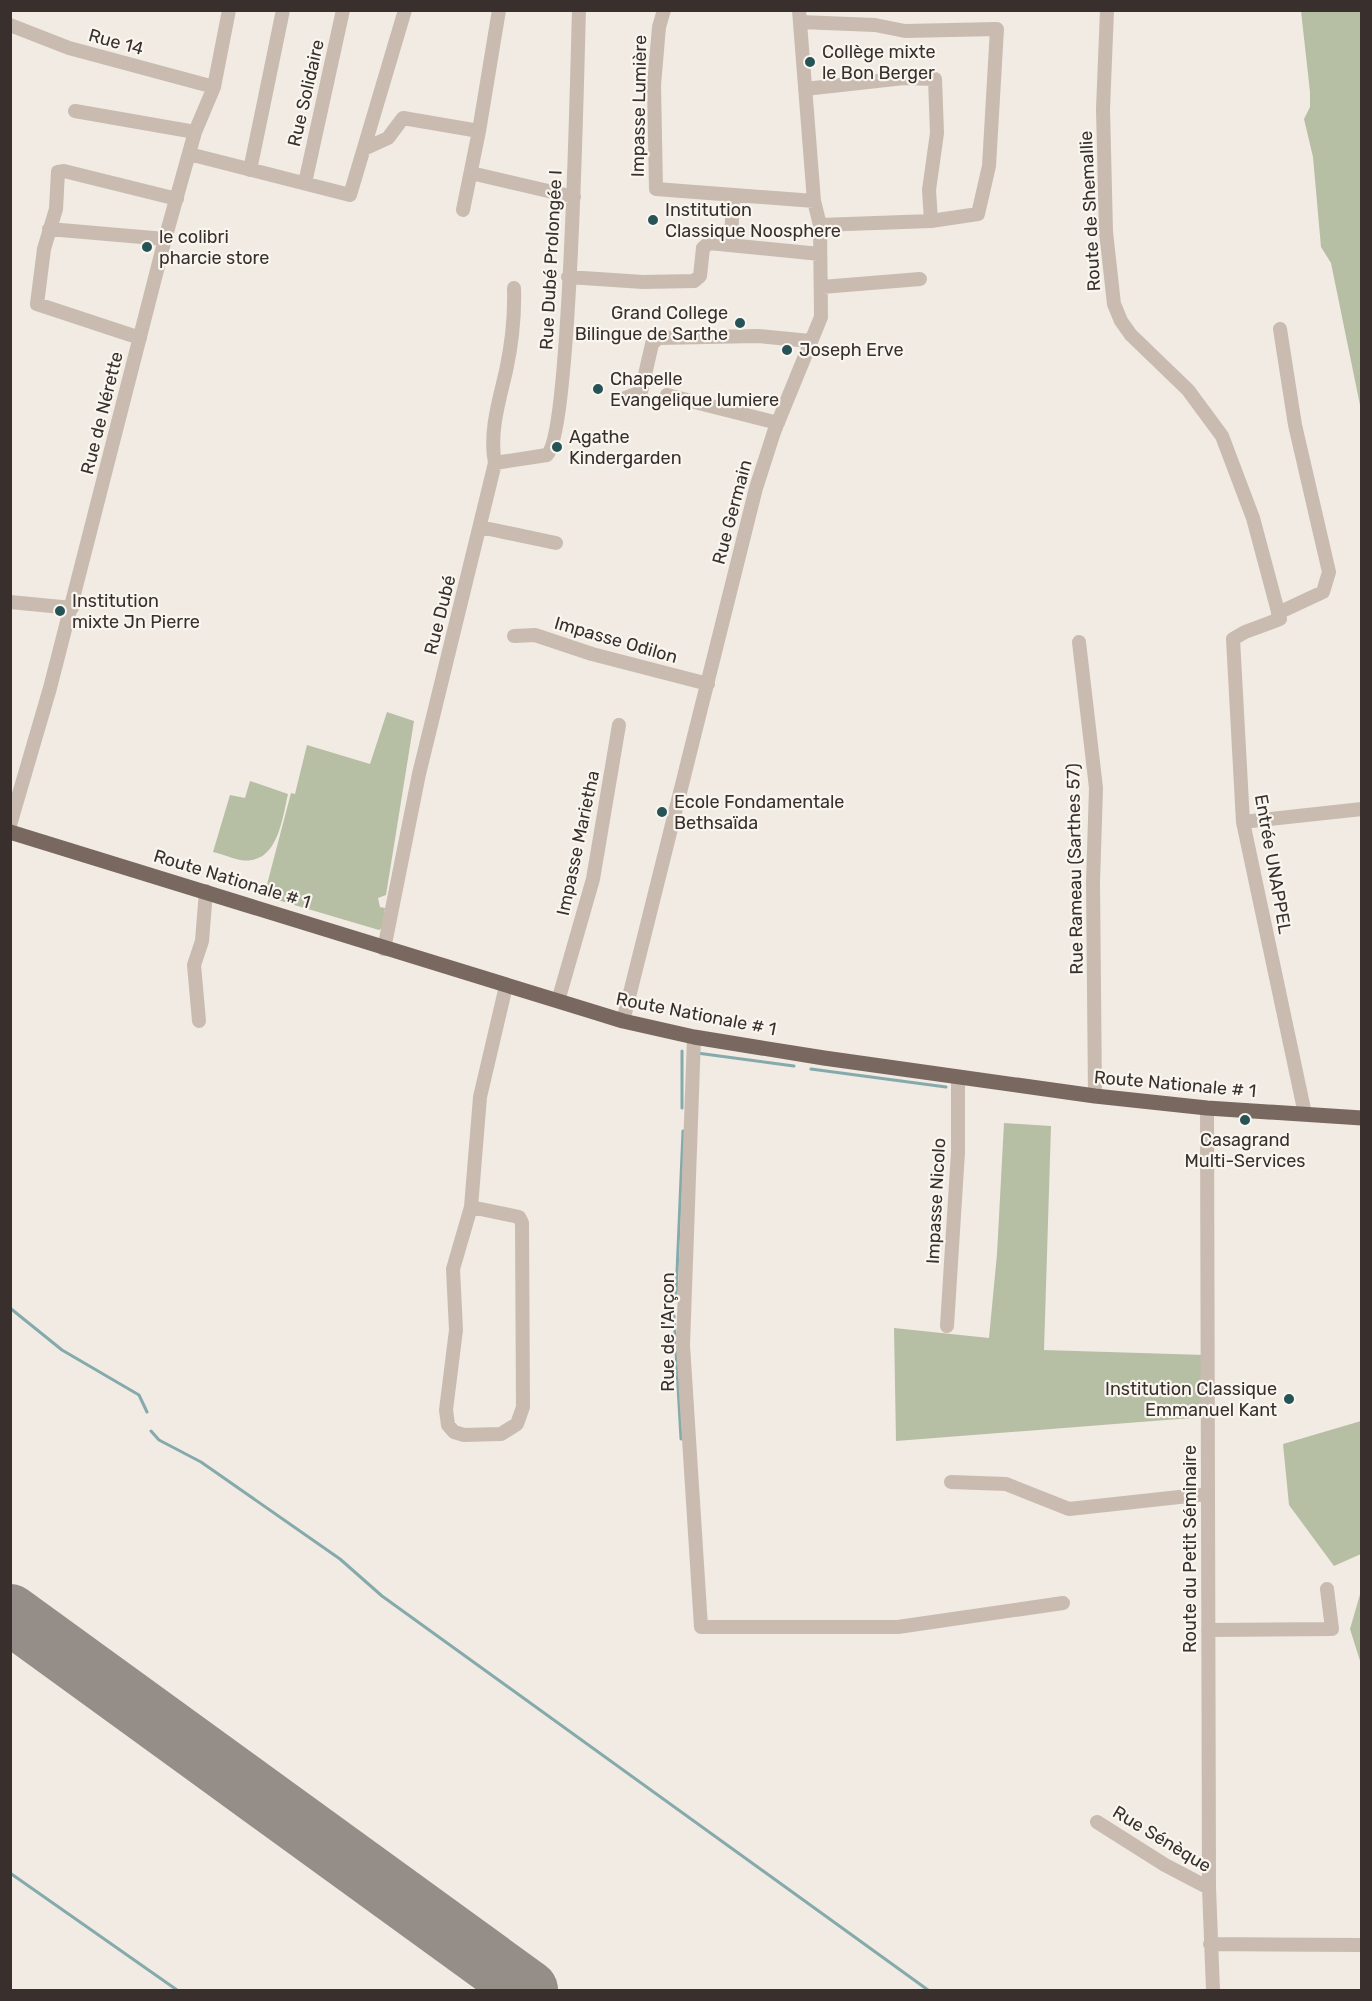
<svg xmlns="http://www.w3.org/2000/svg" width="1372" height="2001" font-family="Rubik,sans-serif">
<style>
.green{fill:#b6bfa4}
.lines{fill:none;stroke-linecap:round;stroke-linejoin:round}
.stream{stroke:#85aaac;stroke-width:3}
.runway{stroke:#958e88;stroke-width:60}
.minor{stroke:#c9bbb0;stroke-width:14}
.major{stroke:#796860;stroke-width:15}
.poi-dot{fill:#265356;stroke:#f9f5ef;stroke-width:2}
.labels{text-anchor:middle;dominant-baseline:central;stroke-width:4.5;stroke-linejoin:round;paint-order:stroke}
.street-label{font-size:18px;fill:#39302d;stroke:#f9f5ef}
.poi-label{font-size:18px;fill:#39302d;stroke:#f9f5ef;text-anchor:start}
</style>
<rect width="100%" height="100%" fill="#f1ebe3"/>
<!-- green -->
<path class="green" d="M1301 11H1361V410L1331 263 1321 247 1313 157 1304 119 1310 107V92Z
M387 712 414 721 386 895 378 898 380 907 385 908 382 928 379 930 264 896 291 793 295 794 307 745 370 764Z
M250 781 288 794C282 819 278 866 240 860 231 858 222 854 213 852L230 795 245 798Z
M1004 1123 1051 1126 1044 1350 1205 1355 1204 1417 896 1441 894 1328 989 1338 997 1254Z
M1361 1421V1554L1334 1566 1289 1505 1283 1444Z
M1361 1591V1664L1350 1629Z"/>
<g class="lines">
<!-- stream -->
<path class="stream" d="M682 1051V1108
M697 1053 794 1066
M811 1069 946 1087
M676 1296 683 1131
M10 1308 62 1350 139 1395 147 1412
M674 1316 681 1439
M151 1431 159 1440 201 1462 340 1559 382 1596 928 1990
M10 1873 177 1990"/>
<!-- runway -->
<path class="runway" d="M10 1614 528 1990"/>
<!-- minor -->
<path class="minor" d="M664 10 659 27 654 85 656 189 814 201
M1107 10 1103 109 1106 232 1114 304 1121 321 1131 335 1188 390 1222 436 1253 518 1280 619 1245 632 1233 639 1243 822 1305 1114
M800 22 875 25 905 31 997 29 989 166 978 214 931 221 820 225
M10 25 69 48 214 87
M805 89 904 78 935 79 937 133 929 190 931 221
M75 111 195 132
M364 149 388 138 403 118 479 131 499 10
M189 154 350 195 405 10
M250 170 283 10
M471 173 574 197
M305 183 343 10
M463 210 479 131
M49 229 165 239
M731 244 733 195
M568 277 643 282 694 281 700 276 703 248 709 243 820 254
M822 287 920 279
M140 338 37 304 44 249 56 209 58 172 64 171 177 199
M667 395 778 423
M625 398 641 392 652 344 658 338 758 336 810 341
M495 463 547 455C571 432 577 67 579 10
M480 527 556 543
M10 602 72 608
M1278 613 1323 592 1329 572 1295 425 1280 329
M514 636 535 635 592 654 708 684
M1079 642 1096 788 1093 882 1095 1096
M1243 822 1362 809
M10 825 50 688 165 239 195 132 214 87 229 10
M384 949 419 774 495 463C489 433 499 401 506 371 512 343 515 317 514 288
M558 1001 593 879 619 725
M199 1021 194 965 202 941 206 891
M623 1021 756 488 774 432 821 317 820 225 814 201 799 10
M694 1037 683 1345 701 1627H898L1063 1603
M1207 1108 1209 1888 1213 1990
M471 1207 519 1217 522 1223 523 1407 517 1424 501 1434 464 1435 454 1432 448 1425 446 1410 456 1330 453 1269 471 1207 480 1097 506 986
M947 1326 958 1152V1078
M951 1482 1006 1484 1069 1509 1207 1494
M1208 1630 1332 1629 1327 1589
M1097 1822 1165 1865 1209 1888
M1210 1944 1362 1945"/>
<!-- major -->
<path class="major" d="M10 832 623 1021 694 1037 824 1058 1095 1096 1207 1108 1362 1118"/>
</g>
<!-- markers -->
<g class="poi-dot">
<circle cx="810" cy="62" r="6"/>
<circle cx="653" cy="220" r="6"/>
<circle cx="147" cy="247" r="6"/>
<circle cx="740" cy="323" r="6"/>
<circle cx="787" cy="350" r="6"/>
<circle cx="598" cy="389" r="6"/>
<circle cx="557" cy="447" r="6"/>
<circle cx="60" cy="611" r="6"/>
<circle cx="662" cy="812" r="6"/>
<circle cx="1245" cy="1120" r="6"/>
<circle cx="1289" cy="1399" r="6"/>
</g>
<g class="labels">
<!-- street labels -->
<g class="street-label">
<text transform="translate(116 42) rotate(15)">Rue 14</text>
<text transform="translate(306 93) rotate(-77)">Rue Solidaire</text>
<text transform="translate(639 106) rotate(-89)">Impasse Lumière</text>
<text transform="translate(1090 211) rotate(-93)">Route de Shemallie</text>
<text transform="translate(551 260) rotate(-87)">Rue Dubé Prolongée I</text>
<text transform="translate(102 413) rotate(-76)">Rue de Nérette</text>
<text transform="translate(732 512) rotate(-75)">Rue Germain</text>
<text transform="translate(440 615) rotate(-76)">Rue Dubé</text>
<text transform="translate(616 640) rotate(16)">Impasse Odilon</text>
<text transform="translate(578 843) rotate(-78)">Impasse Marietha</text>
<text transform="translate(1273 864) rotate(80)">Entrée UNAPPEL</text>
<text transform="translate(1075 869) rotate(-91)">Rue Rameau (Sarthes 57)</text>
<text transform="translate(232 879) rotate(17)">Route Nationale # 1</text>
<text transform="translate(696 1014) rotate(11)">Route Nationale # 1</text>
<text transform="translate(1175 1084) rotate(5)">Route Nationale # 1</text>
<text transform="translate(936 1201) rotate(-87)">Impasse Nicolo</text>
<text transform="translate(668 1332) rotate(-90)">Rue de l'Arçon</text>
<text transform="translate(1190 1549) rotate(-90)">Route du Petit Séminaire</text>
<text transform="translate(1162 1839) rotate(31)">Rue Sénèque</text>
</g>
<!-- poi labels -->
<g class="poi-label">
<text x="822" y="52">Collège mixte<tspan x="822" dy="21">le Bon Berger</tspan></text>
<text x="665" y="210">Institution<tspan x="665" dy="21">Classique Noosphere</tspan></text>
<text x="159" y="237">le colibri<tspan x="159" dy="21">pharcie store</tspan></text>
<text x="728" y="313" text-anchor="end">Grand College<tspan x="728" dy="21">Bilingue de Sarthe</tspan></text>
<text x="799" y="350">Joseph Erve</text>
<text x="610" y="379">Chapelle<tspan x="610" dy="21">Evangelique lumiere</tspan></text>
<text x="569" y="437">Agathe<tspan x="569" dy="21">Kindergarden</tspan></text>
<text x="72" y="601">Institution<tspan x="72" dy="21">mixte Jn Pierre</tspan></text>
<text x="674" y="802">Ecole Fondamentale<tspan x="674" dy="21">Bethsaïda</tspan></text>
<text x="1245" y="1140" text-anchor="middle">Casagrand<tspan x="1245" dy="21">Multi-Services</tspan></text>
<text x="1277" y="1389" text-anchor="end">Institution Classique<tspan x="1277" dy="21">Emmanuel Kant</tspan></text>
</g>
</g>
<!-- border -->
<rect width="1372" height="2001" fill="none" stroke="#39302d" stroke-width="24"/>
</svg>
